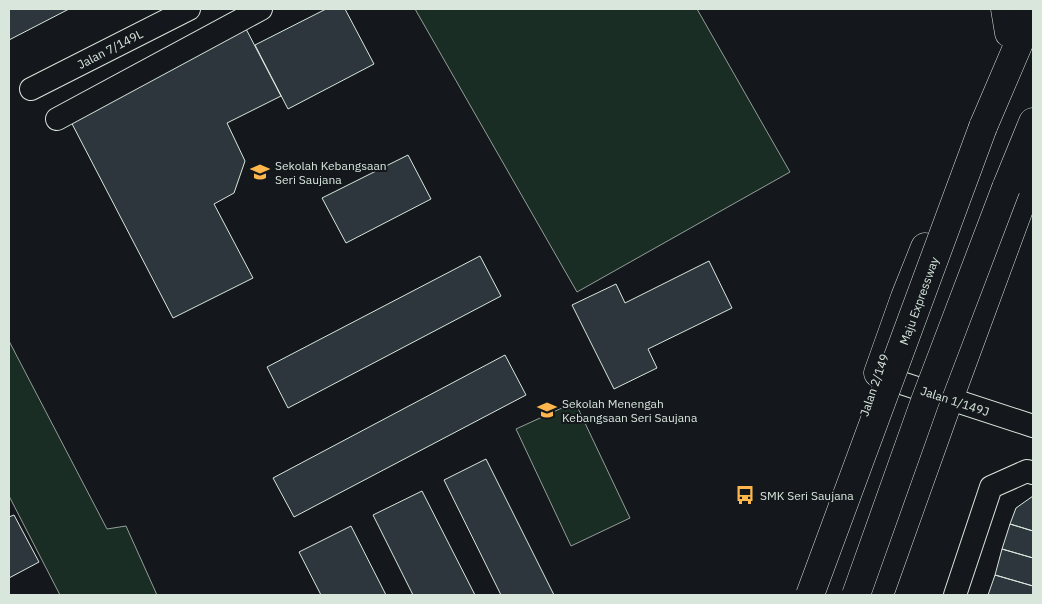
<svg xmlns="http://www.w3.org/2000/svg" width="1042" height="604" font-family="'IBM Plex Sans',sans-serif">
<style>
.green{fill:#1a2d24;stroke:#939e99}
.building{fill:#2c363c;stroke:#d8e6dc}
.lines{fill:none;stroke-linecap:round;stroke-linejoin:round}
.street-casing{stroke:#d8e6dc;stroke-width:24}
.secondary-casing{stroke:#d8e6dc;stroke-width:29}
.highway-casing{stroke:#d8e6dc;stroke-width:29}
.street{stroke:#14181c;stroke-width:22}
.secondary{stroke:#14181c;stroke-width:28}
.highway{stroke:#14181c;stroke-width:28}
.highway-bridge-casing{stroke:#d8e6dc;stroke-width:29;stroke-linecap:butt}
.highway-bridge{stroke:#14181c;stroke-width:28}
.labels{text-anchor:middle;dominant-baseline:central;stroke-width:4;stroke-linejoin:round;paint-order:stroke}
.street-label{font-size:12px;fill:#d8e6dc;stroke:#14181c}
.poi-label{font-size:12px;fill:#d8e6dc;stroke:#14181c;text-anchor:start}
</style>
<rect width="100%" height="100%" fill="#14181c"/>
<!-- green -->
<path class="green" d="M415 9H697L790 172 577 292Z
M9 341 107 529 126 526 157 595H60L9 496Z
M575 402 630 518 571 546 516 429Z"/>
<!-- building -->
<path class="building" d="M9 9H69L9 40Z
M326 9H345L374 64 288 109 255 45Z
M245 27 281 96 227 123 245 161 234 193 214 204 253 278 173 318 69 118Z
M408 155 431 199 346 243 322 198Z
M480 256 501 296 288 408 267 367Z
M709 261 732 308 648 349 657 368 614 389 572 305 616 284 625 303Z
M505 355 526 395 294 517 273 478Z
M486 459 554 595H501L444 480Z
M422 491 475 595H413L373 515Z
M1033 496V531L1010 524 1016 508Z
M14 515 39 562 9 578V517Z
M1010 524 1033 531V558L1002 549Z
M351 526 386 595H321L299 552Z
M1002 549 1033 558V586L995 575Z
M995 575 1033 586V595H988Z"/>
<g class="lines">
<!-- street casing -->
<g class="street-casing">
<path id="street" d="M31 89 189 9
M57 119 261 9
M877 375 1033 426
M955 595 991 487 1027 471 1033 473"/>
</g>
<!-- secondary casing -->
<g class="secondary-casing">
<path id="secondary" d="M1005 9 1009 33
M878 373 905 297 925 247
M879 595 949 399 1033 171"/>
</g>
<!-- highway casing -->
<g class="highway-casing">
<path id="highway" d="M983 127 1033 10
M1006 188 1033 122"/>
</g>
<!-- street -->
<use href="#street" class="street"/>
<!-- secondary -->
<use href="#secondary" class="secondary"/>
<!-- highway -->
<use href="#highway" class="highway"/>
<!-- highway-bridge casing -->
<g class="highway-bridge-casing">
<path id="highway-bridge" d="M810 595 983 127
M856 595 925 401 1006 188"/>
</g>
<!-- highway-bridge -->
<use href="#highway-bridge" class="highway-bridge"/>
</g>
<!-- icons -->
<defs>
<g id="school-bare" transform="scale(1.5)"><path d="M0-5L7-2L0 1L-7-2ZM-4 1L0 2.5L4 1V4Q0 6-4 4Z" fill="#ffb74d" stroke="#14181c" stroke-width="2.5" paint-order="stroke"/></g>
<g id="bus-bare" transform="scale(1.5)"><path d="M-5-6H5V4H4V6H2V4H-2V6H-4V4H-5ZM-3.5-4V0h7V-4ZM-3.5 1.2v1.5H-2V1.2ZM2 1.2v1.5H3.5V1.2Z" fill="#ffb74d" stroke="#14181c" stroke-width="2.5" paint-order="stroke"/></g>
</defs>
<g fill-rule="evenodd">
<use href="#school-bare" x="260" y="172"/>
<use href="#school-bare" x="547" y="410"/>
<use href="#bus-bare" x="745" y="495"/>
</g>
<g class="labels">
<!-- street labels -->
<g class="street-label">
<text transform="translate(110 49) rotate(-27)">Jalan 7/149L</text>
<text transform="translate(919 301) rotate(-70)">Maju Expressway</text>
<text transform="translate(874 385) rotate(-71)">Jalan 2/149</text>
<text transform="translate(955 401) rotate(18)">Jalan 1/149J</text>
</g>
<!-- poi labels -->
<g class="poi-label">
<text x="275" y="165">Sekolah Kebangsaan<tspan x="275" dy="14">Seri Saujana</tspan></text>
<text x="562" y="403">Sekolah Menengah<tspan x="562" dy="14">Kebangsaan Seri Saujana</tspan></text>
<text x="760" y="495">SMK Seri Saujana</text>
</g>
</g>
<!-- border -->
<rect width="1042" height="604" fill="none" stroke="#d8e6dc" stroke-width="20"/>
</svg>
